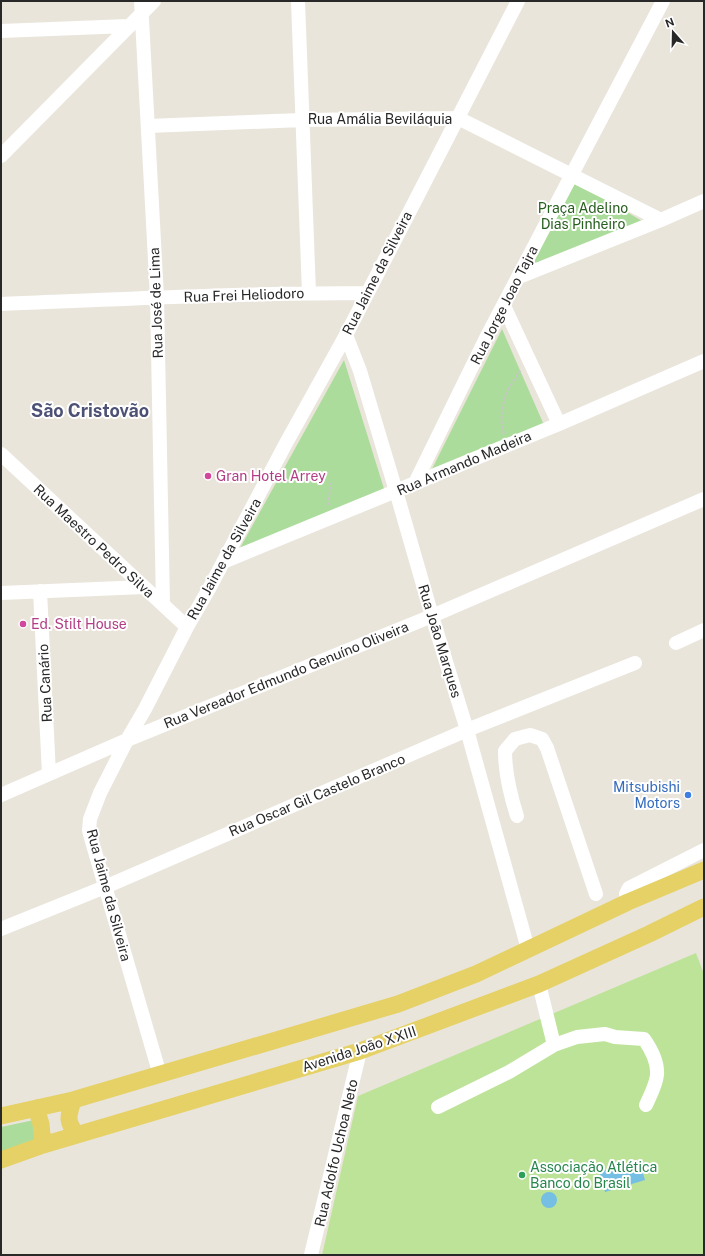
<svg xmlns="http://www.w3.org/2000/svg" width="705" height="1256" font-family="'Public Sans',sans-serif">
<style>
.green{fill:#acdc9b}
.pitch{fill:#bde398}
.water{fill:#75bee4}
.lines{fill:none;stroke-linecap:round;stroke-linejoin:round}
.path{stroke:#c7c7c7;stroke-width:2;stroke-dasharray:3 2;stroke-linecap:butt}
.minor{stroke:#fff;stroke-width:14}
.major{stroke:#e5d165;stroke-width:17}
.hotel-dot{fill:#d1479c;stroke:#fff;stroke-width:1.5}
.shop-dot{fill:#3f7fe0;stroke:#fff;stroke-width:1.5}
.leisure-dot{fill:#2e9e5b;stroke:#fff;stroke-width:1.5}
.labels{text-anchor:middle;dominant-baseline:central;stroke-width:4;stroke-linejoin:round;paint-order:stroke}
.street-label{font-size:14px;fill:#282828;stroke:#fff}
.park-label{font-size:14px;fill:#275f1f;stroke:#fff}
.hotel-label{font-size:14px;fill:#b23c85;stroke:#fff;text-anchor:start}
.shop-label{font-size:14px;fill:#366cbe;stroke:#fff;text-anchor:end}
.leisure-label{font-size:14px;fill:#27864d;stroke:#fff;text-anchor:start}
.district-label{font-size:18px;font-weight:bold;fill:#4d5175;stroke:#fff}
</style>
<rect width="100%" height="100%" fill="#eae5db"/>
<!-- green -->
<path class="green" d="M573 180 642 221 531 266Z
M502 329 544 425 429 475Z
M344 360 385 492 240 548Z
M34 1120 37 1138 23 1146 1 1153V1127Z"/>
<!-- pitch -->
<path class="pitch" d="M696 953 704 974V1255H322L358 1096Z"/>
<!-- water -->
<path class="water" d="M639 1160 645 1180 605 1192 599 1172Z
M541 1200a8 8 0 1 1 16 0a8 8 0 1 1-16 0Z"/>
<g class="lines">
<!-- path -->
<path class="path" d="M504 434C497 411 506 389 521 370
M328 505 331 483"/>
<!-- minor -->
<path class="minor" d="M141 1 157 297 163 605
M298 1 309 293
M1 31 128 26
M148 126 302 120 458 118 661 220
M1 156 154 1
M519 277 661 220 704 201
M1 304C123 299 245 293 366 293
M504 306 559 424
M346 335 360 371 396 491 432 616 467 730 528 949
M1 454 187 627
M415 483 486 338 663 1
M223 562 559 424 704 361
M40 591 49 774
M1 593 144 587
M676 643 704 630
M1 795 127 740 432 616 704 499
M517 816C510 794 505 774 505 751L515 739 530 735 542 739 547 748 596 894
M628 902 626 894 629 888 704 850
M1 929 105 887 467 730 635 663
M539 984 554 1045
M160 1075 91 838 89 830 90 819 100 793 127 740 145 709 187 627 210 587 285 445 346 335 518 1
M438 1107 509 1072 554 1045 577 1037 605 1034 615 1037 644 1039C651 1049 658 1063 657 1075 656 1085 650 1096 646 1105
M311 1255 360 1051"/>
<!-- major -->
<path class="major" d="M73 1100C68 1117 66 1121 77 1135
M36 1108 41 1124 43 1145
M1 1116 73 1100 398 1004 476 974 628 902 704 870
M1 1160 43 1145 360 1051 539 984 649 934 704 907"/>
</g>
<!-- markers -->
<g class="hotel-dot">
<circle cx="208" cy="476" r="4"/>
<circle cx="23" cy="624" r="4"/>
</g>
<circle class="shop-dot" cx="688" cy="795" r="4"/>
<circle class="leisure-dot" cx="522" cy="1175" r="4"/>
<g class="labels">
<!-- street labels -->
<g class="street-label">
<text x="380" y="119">Rua Amália Beviláquia</text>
<text transform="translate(377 273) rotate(-63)">Rua Jaime da Silveira</text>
<text transform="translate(244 295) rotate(-2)">Rua Frei Heliodoro</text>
<text transform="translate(156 303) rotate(-92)">Rua José de Lima</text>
<text transform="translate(504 305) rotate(-63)">Rua Jorge Joao Tajra</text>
<text transform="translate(464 463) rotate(-23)">Rua Armando Madeira</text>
<text transform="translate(94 541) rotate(43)">Rua Maestro Pedro Silva</text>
<text transform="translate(224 559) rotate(-61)">Rua Jaime da Silveira</text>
<text transform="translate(440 641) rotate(73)">Rua João Marques</text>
<text transform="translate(286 675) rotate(-22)">Rua Vereador Edmundo Genuíno Oliveira</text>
<text transform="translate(45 683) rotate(-93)">Rua Canário</text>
<text transform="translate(317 795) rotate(-23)">Rua Oscar Gil Castelo Branco</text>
<text transform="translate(109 895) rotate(75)">Rua Jaime da Silveira</text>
<text transform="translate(359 1049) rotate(-18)">Avenida João XXIII</text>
<text transform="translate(336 1153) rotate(-77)">Rua Adolfo Uchoa Neto</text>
</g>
<!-- park labels -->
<g class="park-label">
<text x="583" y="208">Praça Adelino<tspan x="583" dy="16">Dias Pinheiro</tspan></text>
</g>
<!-- hotel labels -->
<g class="hotel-label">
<text x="216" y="476">Gran Hotel Arrey</text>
<text x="31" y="624">Ed. Stilt House</text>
</g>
<!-- shop labels -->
<g class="shop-label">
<text x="680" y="787">Mitsubishi<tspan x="680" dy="16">Motors</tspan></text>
</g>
<!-- leisure labels -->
<g class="leisure-label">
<text x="530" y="1167">Associação Atlética<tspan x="530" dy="16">Banco do Brasil</tspan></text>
</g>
<!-- district labels -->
<g class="district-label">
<text x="90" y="410">São Cristovão</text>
</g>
</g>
<!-- border -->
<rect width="705" height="1256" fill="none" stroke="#282828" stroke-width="4"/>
<!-- north arrow -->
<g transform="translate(673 32) rotate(340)" stroke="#ffffff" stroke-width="3" paint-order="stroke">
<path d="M0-3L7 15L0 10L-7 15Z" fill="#282828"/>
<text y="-6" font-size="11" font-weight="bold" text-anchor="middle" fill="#282828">N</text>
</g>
</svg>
